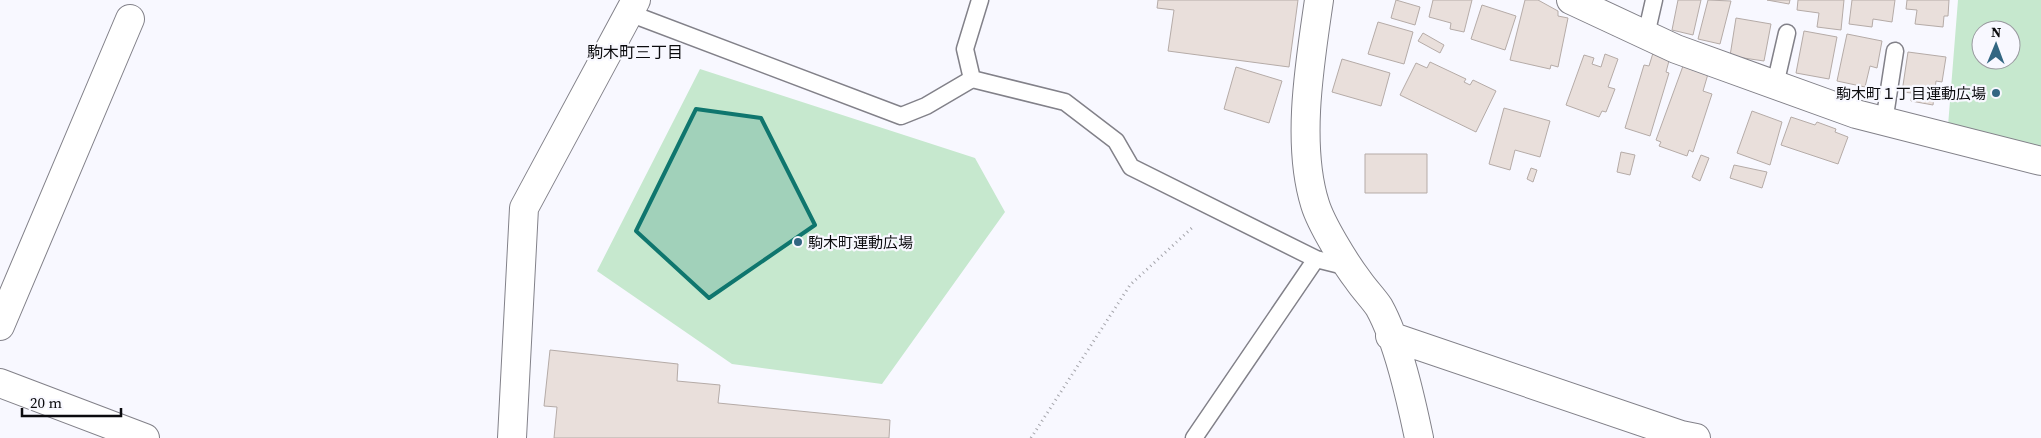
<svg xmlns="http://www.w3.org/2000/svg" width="2041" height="438" font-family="'Source Serif 4','Noto Sans JP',serif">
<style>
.green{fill:#c6e8ce;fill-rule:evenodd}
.building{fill:#e9dfdb;stroke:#b5aba7}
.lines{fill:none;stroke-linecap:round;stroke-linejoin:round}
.lane-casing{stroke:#828189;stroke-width:19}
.street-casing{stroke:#828189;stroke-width:30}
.path{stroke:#a4a4aa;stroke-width:3;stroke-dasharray:1 4;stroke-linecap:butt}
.lane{stroke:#fff;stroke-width:16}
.street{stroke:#fff;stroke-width:28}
.marked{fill:#0f766e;fill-opacity:0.2;stroke:#0f766e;stroke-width:4;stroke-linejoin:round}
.poi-dot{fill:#326682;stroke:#f8f8ff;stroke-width:2}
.labels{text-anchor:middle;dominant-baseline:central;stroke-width:4.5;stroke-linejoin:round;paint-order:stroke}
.poi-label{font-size:15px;fill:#0b0b0e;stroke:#f8f8ff;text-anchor:end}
.neighbourhood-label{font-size:16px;fill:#0b0b0e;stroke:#f8f8ff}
</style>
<rect width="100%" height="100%" fill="#f8f8ff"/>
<!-- green -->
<path class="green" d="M1958 0H2041V150L1948 126ZM1981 30H2011V60H1981Z
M700 69 975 158 1005 212 882 384 732 364 597 271Z"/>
<!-- building -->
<path class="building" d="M1158 0H1298L1289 67 1168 51 1174 10 1157 8Z
M1396 0 1420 7 1415 25 1391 18Z
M1433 0H1472L1464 32 1450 29 1451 23 1429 17Z
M1525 0H1538L1558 11V16L1568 18 1558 67 1551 65 1550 69 1510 60Z
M1678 0H1701L1693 35 1672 30Z
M1708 0 1731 1 1720 44 1698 39Z
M1767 0H1790L1789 4Z
M1798 0H1844L1841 30 1817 27 1819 13 1797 10Z
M1852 0H1895L1892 22 1873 19 1872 27 1849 24Z
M1907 0H1949L1948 16H1944L1943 27 1915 24 1917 10 1906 9Z
M1482 5 1516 16 1505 50 1471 39Z
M1736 18 1771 24 1764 61 1730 56Z
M1378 22 1413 32 1404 64 1368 54Z
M1804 31 1837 37 1829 79 1796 73Z
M1423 33 1444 45 1440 53 1418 41Z
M1847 34 1882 41 1877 68 1870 66 1865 87 1837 81Z
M1908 52 1946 57 1942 82 1936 81 1933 105 1911 101 1912 93 1902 92Z
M1653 53 1670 57 1666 72 1669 73 1650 136 1625 128 1644 65 1649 66Z
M1605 54 1618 59 1608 87 1615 89 1606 112 1602 111 1599 117 1566 105 1584 55 1594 58 1592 64 1601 67Z
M1342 59 1390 73 1381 106 1332 92Z
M1430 62 1466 79 1464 82 1470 85 1473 80 1496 91 1476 132 1400 95 1416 63 1427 68Z
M1683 66 1708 74 1703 91 1712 94 1693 152 1689 150 1687 156 1659 146 1661 142 1656 140Z
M1236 67 1282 81 1269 123 1224 109Z
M1504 108 1550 121 1540 157 1515 150 1510 170 1489 164Z
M1752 111 1782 122 1770 165 1737 153Z
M1791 117 1815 125 1817 122 1836 129 1835 132 1848 137 1838 164 1781 145Z
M1621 152 1635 155 1630 175 1617 172Z
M1365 154H1427V193H1365Z
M1701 155 1709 158 1700 181 1692 177Z
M1734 165 1767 172 1762 188 1730 178Z
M1531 168 1537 170 1533 182 1527 179Z
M550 350 678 364 677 381 720 385 718 403 890 420 889 438H554L557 407 544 406Z"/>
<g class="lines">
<!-- lane casing -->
<g class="lane-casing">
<path id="lane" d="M629 13 901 116 926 106 972 79 1065 102 1116 141 1131 167 1316 259 1348 267
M1646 35 1654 0
M972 79 965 49 980 0
M1775 85 1787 33
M1884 122 1895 51
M1194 438 1316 259"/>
</g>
<!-- street casing -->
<g class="street-casing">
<path id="street" d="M1319 0C1310 62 1296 143 1315 204 1321 224 1345 263 1358 280 1364 289 1373 298 1379 307 1398 341 1411 400 1419 438
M1571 0 1676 49 1856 114 2041 161
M0 326 130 19
M1390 336 1681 435 1696 438
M0 383 145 438
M512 438 524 208 636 0"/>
</g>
<!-- path -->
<path class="path" d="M1031 438 1130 285 1194 226"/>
<!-- lane -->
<use href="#lane" class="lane"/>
<!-- street -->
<use href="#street" class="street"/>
</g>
<!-- marked area -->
<path class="marked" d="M696 109 761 118 815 225 709 298 636 231Z"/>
<!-- markers -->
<g class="poi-dot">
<circle cx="1996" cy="93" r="5"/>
<circle cx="798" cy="242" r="5"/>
</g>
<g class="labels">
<!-- poi labels -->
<g class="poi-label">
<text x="1986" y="93">駒木町１丁目運動広場</text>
<text x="808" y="242" text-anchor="start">駒木町運動広場</text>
</g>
<!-- neighbourhood labels -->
<g class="neighbourhood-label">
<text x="635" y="52">駒木町三丁目</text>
</g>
</g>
<!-- north arrow -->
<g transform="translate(1996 45) rotate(1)"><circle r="24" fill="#f8f8ff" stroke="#99999f"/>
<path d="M0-4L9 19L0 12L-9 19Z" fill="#326682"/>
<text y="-8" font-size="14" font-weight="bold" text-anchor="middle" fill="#0b0b0e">N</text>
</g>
<!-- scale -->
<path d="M22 408v8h99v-8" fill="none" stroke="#0b0b0e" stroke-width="2.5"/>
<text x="30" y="408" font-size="15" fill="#0b0b0e" stroke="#f8f8ff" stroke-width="4" paint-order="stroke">20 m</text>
</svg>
